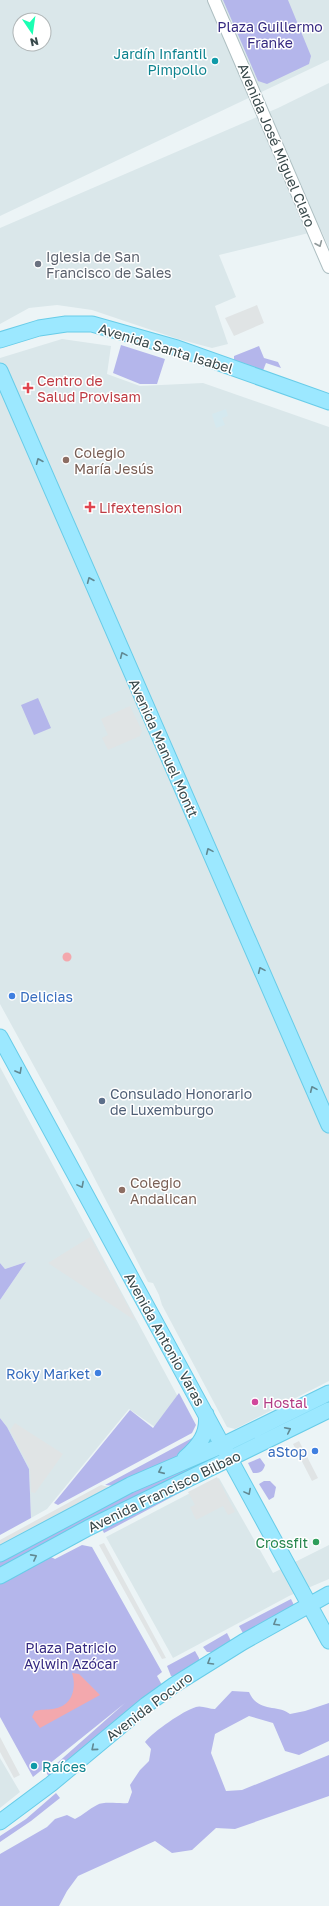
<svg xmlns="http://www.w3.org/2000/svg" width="329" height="1906" font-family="'Golos Text',sans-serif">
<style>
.residential{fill:#dae7ea;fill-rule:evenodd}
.education{fill:#d5e9ef}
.green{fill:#b4b6eb}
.parking{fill:#e0e4e5}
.water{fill:#f3a8ad}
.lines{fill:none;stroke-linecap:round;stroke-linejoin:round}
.minor-casing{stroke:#aebfc2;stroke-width:14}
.major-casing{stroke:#68cce8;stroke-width:17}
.minor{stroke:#fff;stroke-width:12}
.major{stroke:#9ce8ff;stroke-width:15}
.oneway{stroke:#929b9c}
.oneway2{stroke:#618993}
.culture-dot{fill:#0f9aa8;stroke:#fff;stroke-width:1.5}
.worship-dot{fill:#6b7280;stroke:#fff;stroke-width:1.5}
.health-dot{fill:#e0444e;stroke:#fff;stroke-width:1.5}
.education-dot{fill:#8d6e63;stroke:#fff;stroke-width:1.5}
.shop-dot{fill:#3f7fe0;stroke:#fff;stroke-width:1.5}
.service-dot{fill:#5c6f8a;stroke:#fff;stroke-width:1.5}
.hotel-dot{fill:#d1479c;stroke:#fff;stroke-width:1.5}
.leisure-dot{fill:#2e9e5b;stroke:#fff;stroke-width:1.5}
.labels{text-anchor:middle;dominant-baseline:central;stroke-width:3;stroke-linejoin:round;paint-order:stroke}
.park-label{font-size:14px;fill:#352980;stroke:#fff}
.culture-label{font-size:14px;fill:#0d838f;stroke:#fff;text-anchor:end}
.street-label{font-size:14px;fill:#39494b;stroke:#fff}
.worship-label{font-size:14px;fill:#5b616d;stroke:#fff;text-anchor:start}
.health-label{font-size:14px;fill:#be3a42;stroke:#fff;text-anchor:start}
.education-label{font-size:14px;fill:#785e54;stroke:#fff;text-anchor:start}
.shop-label{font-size:14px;fill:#366cbe;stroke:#fff;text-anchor:end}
.service-label{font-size:14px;fill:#4e5e75;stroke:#fff;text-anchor:start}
.hotel-label{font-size:14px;fill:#b23c85;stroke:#fff;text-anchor:start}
.leisure-label{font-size:14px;fill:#27864d;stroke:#fff;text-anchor:end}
</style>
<rect width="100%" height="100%" fill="#ecf4f6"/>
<!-- residential -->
<path class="residential" d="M0 0H329V60L0 216ZM20 20H44V44H20Z
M329 83V248L321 230 219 255 236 297 215 306 228 344 212 348 178 339 92 310 57 305 29 308 0 324V228L278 108Z
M62 339 111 346 107 374 140 386 203 383 329 427V1381L235 1429 227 1427 162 1305 159 1295 153 1283 148 1282 81 1152 0 1004V358Z
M0 1067 184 1408 162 1432 129 1409 47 1509 31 1518 29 1469 7 1427 0 1418V1300L26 1262 5 1269 0 1263Z
M219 1478 273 1573 329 1545V1579L289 1596 173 1658 106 1537Z
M0 1758 20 1792 0 1808Z"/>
<!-- education -->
<path class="education" d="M226 409 228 416 222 418 225 425 216 428 212 414Z"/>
<!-- green -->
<path class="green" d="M223 0H288L311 56 309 64 267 84 258 81Z
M121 345 165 359 157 384H140L113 373Z
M259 346 264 358 278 362 281 368 266 363 262 373 234 362V356Z
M38 698 51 728 34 735 21 705Z
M26 1262 0 1300V1263L5 1269Z
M179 1393 196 1425 192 1433 58 1505 54 1503 130 1410 153 1428Z
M0 1418 7 1427 29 1469 31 1518 0 1535Z
M194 1437 197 1440 181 1456 116 1486 105 1485Z
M209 1454 212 1459 150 1489 0 1568V1557Z
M260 1458 265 1465C263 1472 260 1473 253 1473L248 1463Z
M214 1472 215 1474 104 1533 102 1529Z
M264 1481H270L276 1487 274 1497 269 1500 259 1484Z
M82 1545 92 1547 162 1672 157 1676 162 1685 116 1720 49 1776 47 1774V1772L125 1703 33 1777 0 1717V1584L51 1557 55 1559Z
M291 1599 294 1605 291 1609 244 1635 239 1626Z
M227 1633 231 1641 213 1652H207L203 1647Z
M195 1651 199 1658V1661L174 1677 171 1676 167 1666Z
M232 1691 249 1692C258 1713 278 1704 290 1714L305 1711 329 1703V1741L299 1755 285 1751 273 1723 249 1716 215 1734 211 1753 226 1791 242 1790 329 1755V1796L235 1829 216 1828 192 1850 172 1853 155 1841 78 1876 67 1891 59 1906H0V1854L47 1827 55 1819 67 1815 75 1819C83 1815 89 1809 97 1805 104 1801 119 1804 128 1803L132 1792 130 1785 140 1770 149 1761 151 1749 145 1742C154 1731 183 1711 196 1707 201 1705 209 1709 215 1709Z
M56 1793 60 1798 31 1821 0 1842V1836L26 1819Z"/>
<!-- parking -->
<path class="parking" d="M257 305 264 323 234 336 225 318Z
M130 706 142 731 140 736 108 750 102 738 108 735 101 719Z
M90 1237 136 1321 48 1263Z
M15 1423 63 1454 35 1493 31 1492 30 1468 10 1430Z
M299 1441 318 1478 312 1481 293 1444Z
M217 1477 235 1512 228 1515 223 1506 196 1520 190 1507 195 1505 188 1492Z
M101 1485 113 1488 0 1548V1540Z
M104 1543 166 1658 162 1659 99 1545Z
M0 1737 20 1775 14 1778 0 1752Z"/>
<!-- water -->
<path class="water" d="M62.5 957a4.5 4.5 0 1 1 9 0a4.5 4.5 0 1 1-9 0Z
M72 1673 79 1674 100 1695 40 1728 32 1717 35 1711C42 1709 46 1710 53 1709 72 1706 77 1689 72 1673Z"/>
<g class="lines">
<!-- minor casing -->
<g class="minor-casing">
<path id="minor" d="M214 0 329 267"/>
</g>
<!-- major casing -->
<g class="major-casing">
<path id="major" d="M0 340 39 328 66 324H92L177 348 329 402
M0 371 329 1125
M0 1037 329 1641
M185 1458C199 1446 209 1433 206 1414
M0 1554 130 1485 223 1445 329 1393
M0 1576 88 1528 329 1410
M0 1822 51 1784 146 1705 174 1685 243 1642 329 1594"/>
</g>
<!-- minor -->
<use href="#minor" class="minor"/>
<!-- major -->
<use href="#major" class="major"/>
</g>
<!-- one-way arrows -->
<defs><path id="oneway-chevron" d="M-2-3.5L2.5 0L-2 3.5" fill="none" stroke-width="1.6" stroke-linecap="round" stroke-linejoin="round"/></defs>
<use class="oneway" href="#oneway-chevron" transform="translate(319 244) rotate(67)"/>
<g class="oneway2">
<use href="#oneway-chevron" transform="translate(39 461) rotate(-113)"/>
<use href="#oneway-chevron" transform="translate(90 580) rotate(-113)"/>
<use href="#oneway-chevron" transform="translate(123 655) rotate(-114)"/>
<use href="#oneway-chevron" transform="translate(209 851) rotate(-114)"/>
<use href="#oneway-chevron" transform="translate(261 970) rotate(-114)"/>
<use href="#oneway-chevron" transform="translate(19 1071) rotate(61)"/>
<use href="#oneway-chevron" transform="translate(313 1089) rotate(-114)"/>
<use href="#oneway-chevron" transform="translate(81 1185) rotate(62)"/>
<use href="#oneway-chevron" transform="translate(288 1430) rotate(-26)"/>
<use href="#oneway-chevron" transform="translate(161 1471) rotate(156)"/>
<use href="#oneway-chevron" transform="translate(248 1492) rotate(62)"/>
<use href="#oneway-chevron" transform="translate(34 1557) rotate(-28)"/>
<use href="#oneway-chevron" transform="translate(276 1623) rotate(150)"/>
<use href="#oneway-chevron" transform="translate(210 1662) rotate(149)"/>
<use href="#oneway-chevron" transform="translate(94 1748) rotate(140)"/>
</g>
<!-- markers -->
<g class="culture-dot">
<circle cx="215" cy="61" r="4"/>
<circle cx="34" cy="1766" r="4"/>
</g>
<circle class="worship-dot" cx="38" cy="264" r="4"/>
<g class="health-dot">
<path d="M26 382h4v4h4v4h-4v4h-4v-4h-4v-4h4z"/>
<path d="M88 501h4v4h4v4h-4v4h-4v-4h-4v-4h4z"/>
</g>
<g class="education-dot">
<circle cx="66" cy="460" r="4"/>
<circle cx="122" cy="1190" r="4"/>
</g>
<g class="shop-dot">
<circle cx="12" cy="996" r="4"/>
<circle cx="98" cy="1373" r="4"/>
<circle cx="315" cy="1451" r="4"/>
</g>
<circle class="service-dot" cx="102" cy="1101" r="4"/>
<circle class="hotel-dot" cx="255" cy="1402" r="4"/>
<circle class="leisure-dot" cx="316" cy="1542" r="4"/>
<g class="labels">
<!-- park labels -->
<g class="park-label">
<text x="270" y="26">Plaza Guillermo<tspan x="270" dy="16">Franke</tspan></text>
<text x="71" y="1647">Plaza Patricio<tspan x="71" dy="16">Aylwin Azócar</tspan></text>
</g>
<!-- culture labels -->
<g class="culture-label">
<text x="207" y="53">Jardín Infantil<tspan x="207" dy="16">Pimpollo</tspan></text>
<text x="42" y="1766" text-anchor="start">Raíces</text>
</g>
<!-- street labels -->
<g class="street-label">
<text transform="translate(277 145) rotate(67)">Avenida José Miguel Claro</text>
<text transform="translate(166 348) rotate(17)">Avenida Santa Isabel</text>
<text transform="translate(164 748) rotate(66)">Avenida Manuel Montt</text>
<text transform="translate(165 1339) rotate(61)">Avenida Antonio Varas</text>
<text transform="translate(164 1491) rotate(-26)">Avenida Francisco Bilbao</text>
<text transform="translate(149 1706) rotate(-37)">Avenida Pocuro</text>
</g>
<!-- worship labels -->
<g class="worship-label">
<text x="46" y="256">Iglesia de San<tspan x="46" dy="16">Francisco de Sales</tspan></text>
</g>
<!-- health labels -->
<g class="health-label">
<text x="37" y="380">Centro de<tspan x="37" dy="16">Salud Provisam</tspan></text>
<text x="99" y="507">Lifextension</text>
</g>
<!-- education labels -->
<g class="education-label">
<text x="74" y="452">Colegio<tspan x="74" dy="16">María Jesús</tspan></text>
<text x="130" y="1182">Colegio<tspan x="130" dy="16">Andalican</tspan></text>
</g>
<!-- shop labels -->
<g class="shop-label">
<text x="20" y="996" text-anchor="start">Delicias</text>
<text x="90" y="1373">Roky Market</text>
<text x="307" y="1451">aStop</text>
</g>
<!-- service labels -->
<g class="service-label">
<text x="110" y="1093">Consulado Honorario<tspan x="110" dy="16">de Luxemburgo</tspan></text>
</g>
<!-- hotel labels -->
<g class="hotel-label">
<text x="263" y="1402">Hostal</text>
</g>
<!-- leisure labels -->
<g class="leisure-label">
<text x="308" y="1542">Crossfit</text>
</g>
</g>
<!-- north arrow -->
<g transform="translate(32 32) rotate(167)"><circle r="19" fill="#ffffff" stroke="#b0b6b7"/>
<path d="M0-3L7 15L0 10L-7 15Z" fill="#1affb3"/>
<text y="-6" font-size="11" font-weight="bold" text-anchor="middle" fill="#39494b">N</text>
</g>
</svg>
